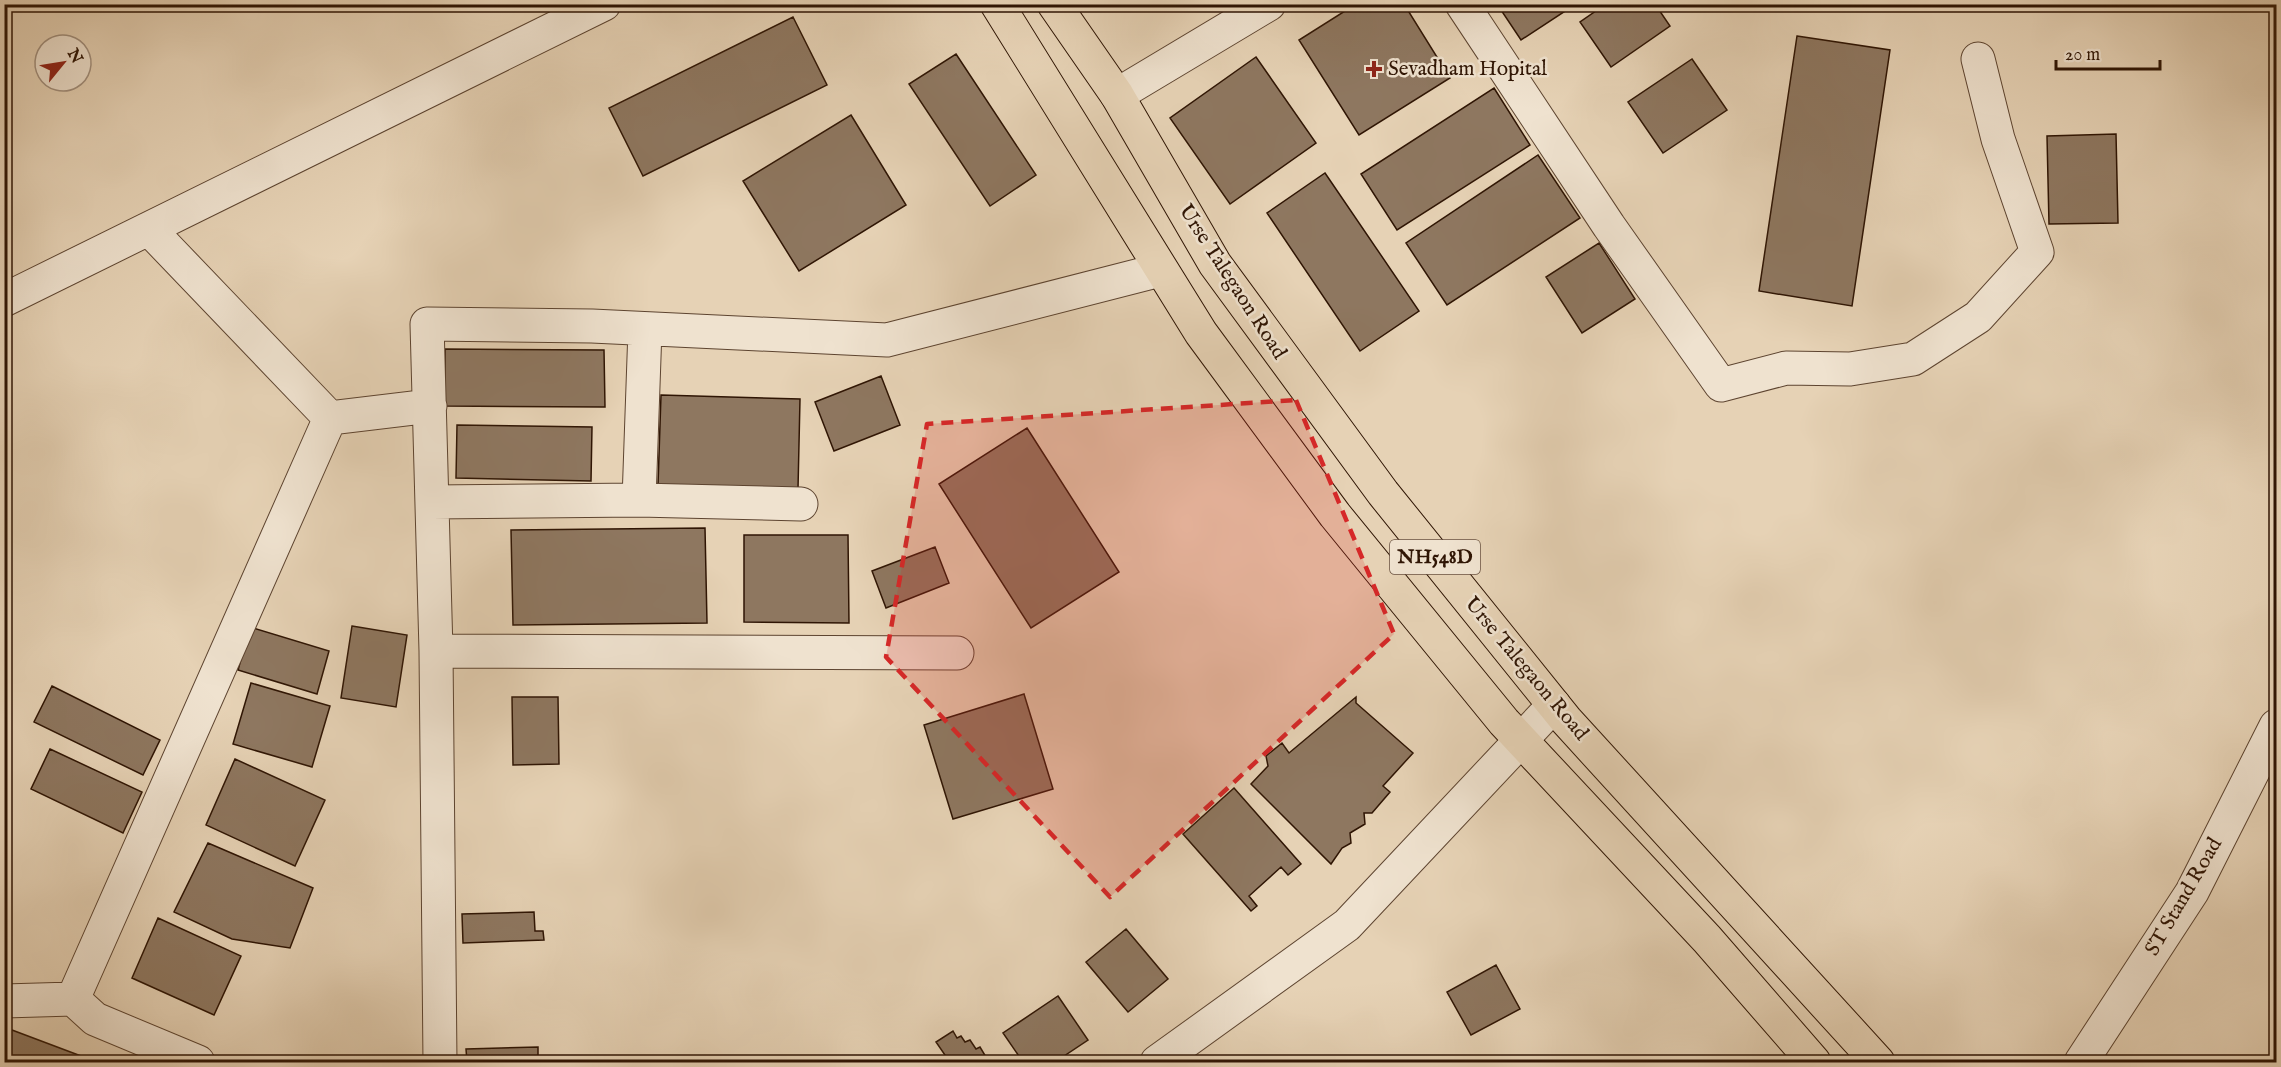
<svg xmlns="http://www.w3.org/2000/svg" width="2281" height="1067" font-family="'IM FELL English',serif">
<style>
.building{fill:#8e7760;stroke:#2f1504;stroke-width:1.5}
.lines{fill:none;stroke-linecap:round;stroke-linejoin:round}
.minor-casing{stroke:#5d4430;stroke-width:35}
.trunk-casing{stroke:#2f1504;stroke-width:35}
.minor{stroke:#efe2cf;stroke-width:33}
.trunk{stroke:#e6d2b5;stroke-width:33}
.marked{fill:#d62828;fill-opacity:0.2;stroke:#d62828;stroke-width:4.5;stroke-dasharray:12 8;stroke-linejoin:round}
.poi-dot{fill:#8f2418;stroke:#efe2cf;stroke-width:2}
.labels{text-anchor:middle;dominant-baseline:central;stroke-width:5;stroke-linejoin:round;paint-order:stroke}
.shield{fill:#efe2cf;stroke:#695241;stroke-width:1.5}
.shield-label{font-size:20px;font-weight:bold;fill:#2f1504}
.poi-label{font-size:21px;fill:#2f1504;stroke:#efe2cf;text-anchor:start}
.street-label{font-size:21px;fill:#2f1504;stroke:#efe2cf}
</style>
<rect width="100%" height="100%" fill="#e6d2b5"/>
<filter id="stains"><feTurbulence type="fractalNoise" baseFrequency=".00333" numOctaves="4"/><feColorMatrix values="0 0 0 0 .2 0 0 0 0 .09 0 0 0 0 .02 0 0 0 .5 -.17"/></filter>
<radialGradient id="worn" r=".72"><stop offset=".6" stop-color="#630" stop-opacity="0"/><stop offset="1" stop-color="#630" stop-opacity=".3"/></radialGradient>
<!-- building -->
<path class="building" d="M1356 4H1404L1450 78 1359 135 1299 40Z
M1497 4H1576L1521 40Z
M1606 4H1655L1670 26 1611 67 1580 22Z
M793 17 827 85 643 176 609 108Z
M1797 36 1890 50 1852 306 1759 291Z
M956 54 1036 175 990 206 909 84Z
M1256 57 1316 143 1230 204 1170 118Z
M1692 59 1727 110 1663 153 1628 102Z
M1494 88 1530 145 1397 230 1361 174Z
M851 115 906 205 799 271 743 181Z
M2116 134 2118 223 2049 224 2047 136Z
M1538 155 1580 218 1447 305 1406 243Z
M1325 173 1419 311 1360 351 1267 213Z
M2276 195V275L2271 274Z
M1599 243 1635 299 1582 333 1546 277Z
M445 349 604 350 605 407 445 406Z
M881 376 900 425 834 451 815 402Z
M661 395 800 399 798 489 658 485Z
M457 425 592 427 591 481 456 478Z
M1027 428 1119 572 1031 628 939 484Z
M705 528 707 623 513 625 511 530Z
M744 535H848L849 623 744 622Z
M935 547 949 583 886 608 872 571Z
M352 626 407 635 396 707 341 698Z
M250 627 329 651 317 694 238 670Z
M251 683 330 706 312 767 233 744Z
M52 686 160 740 143 775 34 722Z
M1024 694 1053 789 953 819 924 725Z
M512 697H558L559 764 513 765Z
M1356 697V703L1413 753 1383 786 1390 792 1372 813H1364L1365 824 1350 833 1351 843 1342 848 1331 864 1251 784 1268 766 1266 756 1282 743 1289 753Z
M50 749 142 792 123 833 31 789Z
M235 759 325 800 295 866 206 825Z
M1234 788 1301 864 1288 875 1281 867 1249 896 1257 906 1251 911 1183 834Z
M208 843 313 888 290 948 232 939 174 912Z
M534 912 535 931H543L544 940 463 943 462 914Z
M158 918 241 956 214 1015 132 978Z
M1126 929 1168 979 1128 1012 1086 962Z
M1496 965 1520 1009 1471 1035 1447 992Z
M1058 996 1088 1040 1055 1062H1023L1003 1033Z
M4 1027 97 1062H4Z
M953 1031 957 1038 961 1036 965 1042 970 1040 976 1049 980 1047 989 1062H933L945 1055 936 1042Z
M538 1047V1062H467L466 1049Z"/>
<g class="lines">
<!-- minor casing -->
<g class="minor-casing">
<path id="minor" d="M1462 4 1609 226 1721 385 1786 368 1850 369 1913 359 1978 317 2037 252 1998 139 1978 59
M1117 95 1269 4
M149 229 330 418
M4 300 604 4
M639 500 801 504
M432 502 639 500 645 329
M436 651 957 653
M4 1001 73 999
M198 1062 95 1019 73 999 330 418 430 406
M440 1062 436 651 427 324 592 326 887 340 1160 270
M1157 1062 1347 925 1554 705
M2081 1062 2192 892 2276 726"/>
</g>
<!-- trunk casing -->
<g class="trunk-casing">
<path id="trunk" d="M997 4 1201 333 1335 515 1504 722 1707 939 1814 1062
M1054 4 1117 95 1215 264 1383 493 1566 720 1878 1062"/>
</g>
<!-- minor -->
<use href="#minor" class="minor"/>
<!-- trunk -->
<use href="#trunk" class="trunk"/>
</g>
<!-- marked area -->
<path class="marked" d="M1296 400 1394 634 1110 897 886 657 927 424Z"/>
<!-- markers -->
<path class="poi-dot" d="M1371 60h6v6h6v6h-6v6h-6v-6h-6v-6h6z"/>
<g class="labels">
<!-- shield labels -->
<rect class="shield" x="1390" y="540" width="90" height="34" rx="4.5"/>
<g class="shield-label">
<text x="1435" y="557">NH548D</text>
</g>
<!-- poi labels -->
<g class="poi-label">
<text x="1388" y="69">Sevadham Hopital</text>
</g>
<!-- street labels -->
<g class="street-label">
<text transform="translate(1232 282) rotate(57)">Urse Talegaon Road</text>
<text transform="translate(1526 669) rotate(50)">Urse Talegaon Road</text>
<text transform="translate(2184 897) rotate(-60)">ST Stand Road</text>
</g>
</g>
<!-- margin -->
<rect width="2281" height="1067" fill="none" stroke="#e6d2b5" stroke-width="24"/>
<rect x="6" y="6" width="2269" height="1055" fill="none" stroke="#2f1504" stroke-width="3"/>
<rect x="12" y="12" width="2257" height="1043" fill="none" stroke="#2f1504" stroke-width="1.5"/>
<!-- north arrow -->
<g transform="translate(63 63) rotate(60)"><circle r="28" fill="#efe2cf" stroke="#a2907e" stroke-width="1.5"/>
<path d="M0-4.5L10 22L0 15L-10 22Z" fill="#8f2418"/>
<text y="-9" font-size="16" font-weight="bold" text-anchor="middle" fill="#2f1504">N</text>
</g>
<!-- scale -->
<path d="M2056 60v9h104v-9" fill="none" stroke="#2f1504" stroke-width="3"/>
<text x="2065" y="60" font-size="18" fill="#2f1504" stroke="#efe2cf" stroke-width="4.5" paint-order="stroke">20 m</text>
<rect width="100%" height="100%" filter="url(#stains)"/>
<rect width="100%" height="100%" fill="url(#worn)"/>
</svg>
